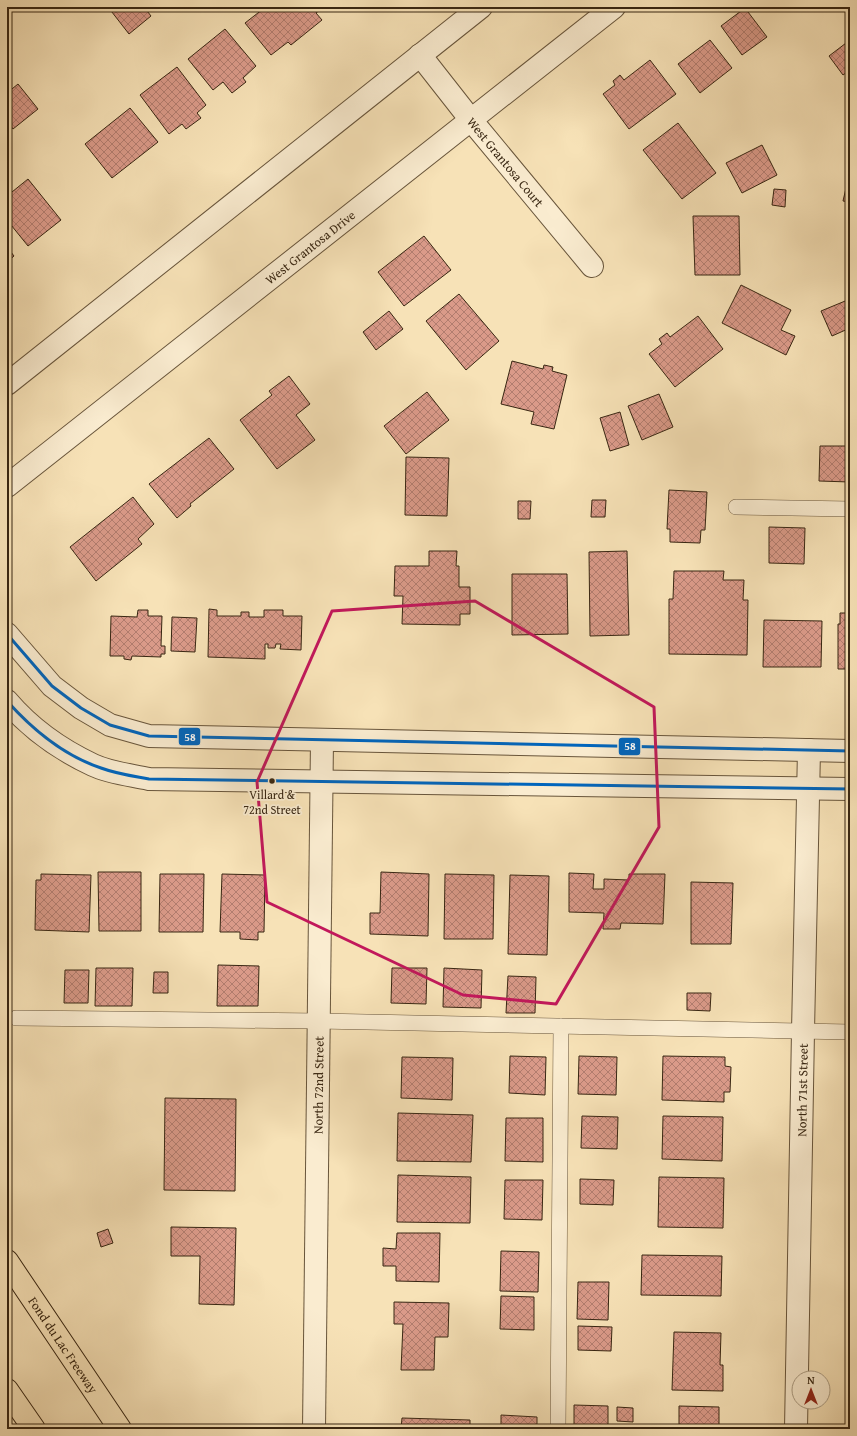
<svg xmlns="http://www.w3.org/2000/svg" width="857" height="1436" font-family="'Gentium Book Plus',serif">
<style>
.building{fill:url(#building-cross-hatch);stroke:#382612}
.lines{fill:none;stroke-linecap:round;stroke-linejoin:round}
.service-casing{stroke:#68553b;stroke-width:16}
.minor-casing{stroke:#68553b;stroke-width:24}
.tertiary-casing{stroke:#68553b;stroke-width:24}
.motorway-casing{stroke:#382612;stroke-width:24}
.service{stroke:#faecd0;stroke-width:15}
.minor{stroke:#faecd0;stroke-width:22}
.tertiary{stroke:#faecd0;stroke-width:22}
.motorway{stroke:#f7e2b7;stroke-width:22}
.bus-1-casing{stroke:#faecd0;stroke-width:6}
.bus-1{stroke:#0065bd;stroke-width:3}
.marked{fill:none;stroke:#c2185b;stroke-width:3;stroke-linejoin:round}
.bus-dot{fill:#382612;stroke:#faecd0;stroke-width:1.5}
.labels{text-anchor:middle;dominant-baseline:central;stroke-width:3.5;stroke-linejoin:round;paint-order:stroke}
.bus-label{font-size:12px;fill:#382612;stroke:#faecd0}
.street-label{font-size:13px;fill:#382612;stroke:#faecd0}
.line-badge{stroke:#faecd0;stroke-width:1.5}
.badge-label{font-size:11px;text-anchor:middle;font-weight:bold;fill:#fff}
</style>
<defs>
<pattern id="building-cross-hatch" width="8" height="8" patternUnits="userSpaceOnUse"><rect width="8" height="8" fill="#da9a89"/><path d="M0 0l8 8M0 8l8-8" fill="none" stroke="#b27d6f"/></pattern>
</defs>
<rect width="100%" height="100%" fill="#f7e2b7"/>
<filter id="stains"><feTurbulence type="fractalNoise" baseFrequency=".005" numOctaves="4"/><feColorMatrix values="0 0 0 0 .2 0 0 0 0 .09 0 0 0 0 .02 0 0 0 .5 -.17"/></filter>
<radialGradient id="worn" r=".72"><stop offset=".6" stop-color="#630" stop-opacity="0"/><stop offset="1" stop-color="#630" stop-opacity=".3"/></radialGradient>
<!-- building -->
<path class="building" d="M108 7H144L151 16 129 34Z
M262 7H324L316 13 322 20 291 45 288 42 271 55 245 23 263 9Z
M745 8 767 37 742 55 721 26Z
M225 29 256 66 243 78 246 82 232 93 223 82 213 90 188 59Z
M710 40 732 68 700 93 678 64Z
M850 40V70L843 75 829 56Z
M650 60 676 94 629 129 603 94 615 85 613 81 620 75 624 80Z
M177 67 206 105 197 113 201 118 186 129 182 124 169 134 140 95Z
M18 84 38 109 13 129 7 121V93Z
M130 108 158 142 112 178 85 144Z
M678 123 716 173 682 199 643 150Z
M762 145 777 175 742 193 726 163Z
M850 171V202L843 201Z
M28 179 61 220 28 246 7 220V196Z
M774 189 786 190 785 207 772 205Z
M693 216H739L740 275H695Z
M424 236 451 270 404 306 378 272Z
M7 247 14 256 7 262Z
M741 285 791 310 781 330 795 336 786 355 722 323Z
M459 294 499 341 466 370 426 321Z
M850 299V328L832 336 821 311Z
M389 311 403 329 376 350 363 332Z
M698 316 723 349 675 387 649 354 662 344 659 339 667 333 670 337Z
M512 361 543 369 544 365 553 367 552 371 567 375 554 429 531 424 534 412 501 404Z
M289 376 310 404 296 415 315 440 277 469 240 420 272 395 269 391Z
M427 392 449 420 406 454 384 426Z
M659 394 673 427 642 440 628 406Z
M620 412 629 445 610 451 600 418Z
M209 438 234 469 190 504 191 506 177 518 149 484Z
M820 446H850V482L819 481Z
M406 457 449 458 447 516 405 515Z
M669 490 707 492 705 530H701L700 543 670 542V529H667Z
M133 497 154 524 138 539 142 544 96 581 70 547Z
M592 500H606L605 517H591Z
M518 501H531L530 519H518Z
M769 527 805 528 804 564 769 563Z
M429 551H457L456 566H459V587H470V614H460V625L402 624 403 596H394L395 566H429Z
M627 551 629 635 590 636 589 552Z
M674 571H724L723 580H744L743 600H748L747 655 669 654V599H673Z
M512 574H567L568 634 512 635Z
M209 609 217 610V616H241V612H249V617H264V610H283V616H302L301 650 280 649 281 644H276L275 648H268V644H265V659L208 657Z
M138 610H148V616H162L161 646H165V654H161V657L132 656 131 660 124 659V656H110L111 616 137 617Z
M840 613H850V669H838V624H840Z
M172 617 197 618 195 652 171 651Z
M764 620 822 621 821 667H763Z
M98 872H141V931H99Z
M381 872 429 874 428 936 370 934V913H380Z
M569 873 594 874 593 889H604V879L629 880V874H665L663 924 621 923 620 929H603L604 913 569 912Z
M41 874 91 875 89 932 35 930 36 880H41Z
M160 874H204L203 932H159Z
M222 874 265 875 264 932H258V940L240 939V932H220Z
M445 874 494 875 493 939H444Z
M510 875 549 876 547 955 508 954Z
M691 882 733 883 731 944H691Z
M218 965 259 966 258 1006H217Z
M96 968H133L132 1006H95Z
M392 968H427L426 1004 391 1003Z
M444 968 482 970 481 1008 443 1007Z
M65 970H89L88 1003H64Z
M154 972H168V993H153Z
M508 976 536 977 535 1013H506Z
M687 993H711L710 1011 687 1010Z
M510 1056 546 1057 545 1095 509 1093Z
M579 1056 617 1057 616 1095 578 1094Z
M663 1056 725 1057V1066L731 1067 730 1092H724V1102L662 1100Z
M402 1057 453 1058 452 1100 401 1098Z
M165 1098 236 1099 235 1191 164 1190Z
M398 1113 473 1115 471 1162 397 1161Z
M582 1116 618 1117 617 1149 581 1148Z
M663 1116 723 1117 722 1161 662 1159Z
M506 1118H543V1162L505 1161Z
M398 1175 471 1177 470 1223 397 1222Z
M659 1177 724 1178 723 1228 658 1227Z
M580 1179 614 1180 613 1205 580 1204Z
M505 1180H543L542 1220 504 1219Z
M171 1227 236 1228 234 1305 199 1304 200 1256H171Z
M108 1229 113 1243 101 1247 97 1233Z
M397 1233H440L439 1282 396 1281V1266H383V1248L396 1249Z
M501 1251 539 1252 538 1292 500 1291Z
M642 1255 722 1256 721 1296 641 1295Z
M578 1282H609L608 1320 577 1319Z
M501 1296 534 1297V1330L500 1329Z
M394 1302 449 1303 448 1337H435L434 1370H401L403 1324H394Z
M578 1326 612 1327 611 1351 578 1350Z
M674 1332 721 1333 720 1365H723V1391L672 1390Z
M574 1405 608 1406V1429H574Z
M679 1406 719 1407V1429H679Z
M617 1407 633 1408V1422L617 1421Z
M501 1415 537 1417V1429H501Z
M402 1418 470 1420V1429H401Z"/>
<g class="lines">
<!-- service casing -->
<g class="service-casing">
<path id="service" d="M736 507 850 509
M16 1018 319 1021 850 1032
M558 1429 561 1026"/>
</g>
<!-- minor casing -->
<g class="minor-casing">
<g id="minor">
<path id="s1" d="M420 55 471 120 592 266"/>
<path id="s2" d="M314 1429 322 740"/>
<path id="s3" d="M796 1429 803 1031 809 750"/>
</g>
</g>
<!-- tertiary casing -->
<g class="tertiary-casing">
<g id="tertiary">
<path d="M7 384 481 7"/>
<path id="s4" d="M7 486 614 7"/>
<path d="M7 634 52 686 81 708 110 725 149 736 850 751"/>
<path d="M7 701C30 728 61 750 93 765 110 773 131 775 149 779L850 789"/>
</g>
</g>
<!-- motorway casing -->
<g class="motorway-casing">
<g id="motorway">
<path id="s5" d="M7 1261 120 1429"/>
<path d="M7 1390 34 1429"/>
</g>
</g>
<!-- service -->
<use href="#service" class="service"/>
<!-- minor -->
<use href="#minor" class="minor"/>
<!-- tertiary -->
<use href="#tertiary" class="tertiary"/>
<!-- motorway -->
<use href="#motorway" class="motorway"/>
<!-- bus-1 casing -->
<g class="bus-1-casing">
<path id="bus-1" d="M7 634 52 686 81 708 110 725 149 736 850 751
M7 701C32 729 65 756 101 768 117 774 133 776 149 779L850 789"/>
</g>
<!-- bus-1 -->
<use href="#bus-1" class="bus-1"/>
</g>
<!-- marked area -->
<path class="marked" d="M475 601 654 707 659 827 556 1004 463 995 267 902 257 782 332 611Z"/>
<!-- markers -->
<circle class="bus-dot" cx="272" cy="781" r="3.5"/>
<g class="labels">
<!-- bus labels -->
<g class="bus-label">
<text x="272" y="794">Villard &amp;<tspan x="272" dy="15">72nd Street</tspan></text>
</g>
<!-- street labels -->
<g class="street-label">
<text stroke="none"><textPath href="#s1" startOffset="137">West Grantosa Court</textPath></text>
<text stroke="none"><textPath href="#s4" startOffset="386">West Grantosa Drive</textPath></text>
<text stroke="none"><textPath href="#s2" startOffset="344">North 72nd Street</textPath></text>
<text stroke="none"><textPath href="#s3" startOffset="339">North 71st Street</textPath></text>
<text stroke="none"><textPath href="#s5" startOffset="101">Fond du Lac Freeway</textPath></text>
</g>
</g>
<g class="line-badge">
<rect x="178" y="727" width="23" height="19" rx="4" fill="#0065bd"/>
<rect x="618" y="737" width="23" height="19" rx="4" fill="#0065bd"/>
</g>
<g class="badge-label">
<text x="190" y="741">58</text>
<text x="630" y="750">58</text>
</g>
<!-- margin -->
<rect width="857" height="1436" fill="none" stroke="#f7e2b7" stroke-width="24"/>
<rect x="8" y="8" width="841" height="1420" fill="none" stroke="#382612" stroke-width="2"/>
<rect x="12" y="12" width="833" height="1412" fill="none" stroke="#382612"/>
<!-- north arrow -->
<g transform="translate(811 1390)"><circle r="19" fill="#faecd0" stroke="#ac9d84"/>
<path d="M0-3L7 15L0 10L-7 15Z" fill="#8f2418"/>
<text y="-6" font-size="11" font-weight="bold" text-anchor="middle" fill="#382612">N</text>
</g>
<rect width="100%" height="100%" filter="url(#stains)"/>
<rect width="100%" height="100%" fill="url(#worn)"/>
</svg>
